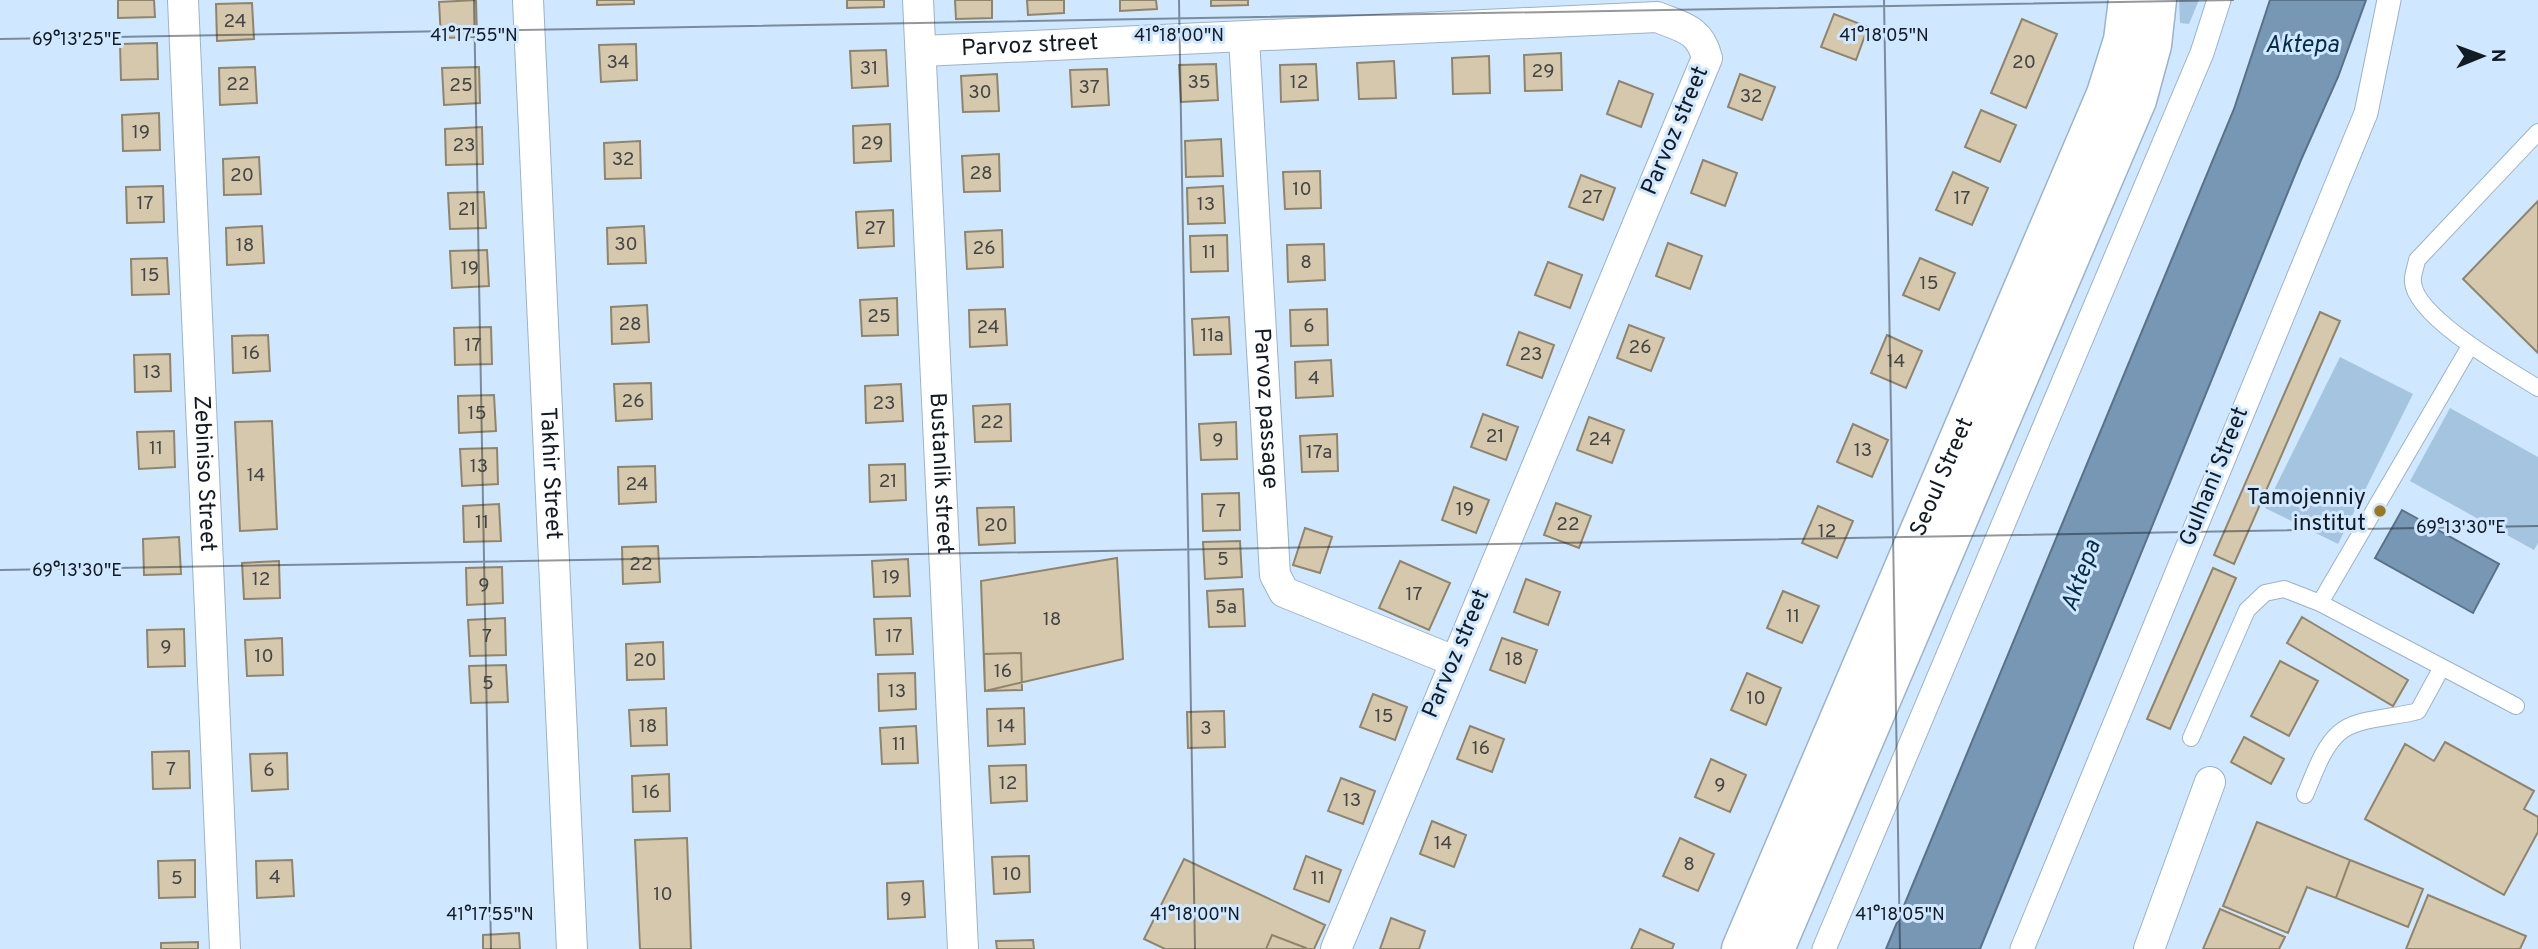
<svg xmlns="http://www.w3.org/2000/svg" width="2538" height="949" font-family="Overpass,sans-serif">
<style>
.green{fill:#a5c4df}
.water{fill:#7797b4;stroke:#597288;stroke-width:2}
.building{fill:#d5c8ac;stroke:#90846a;stroke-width:2}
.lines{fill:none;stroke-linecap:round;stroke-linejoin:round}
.service-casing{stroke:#9bb3c9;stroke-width:18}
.pedestrian-casing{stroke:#9bb3c9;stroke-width:25}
.minor-casing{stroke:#9bb3c9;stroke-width:32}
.secondary-casing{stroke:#9bb3c9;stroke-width:41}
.service{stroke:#fff;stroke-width:16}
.pedestrian{stroke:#fff;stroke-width:23}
.minor{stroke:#fff;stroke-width:30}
.secondary{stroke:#fff;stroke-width:38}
.ticks{fill:none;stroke:#121b23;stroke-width:2;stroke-opacity:0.45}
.poi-dot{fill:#9b7923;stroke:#cfe8ff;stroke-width:2.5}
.labels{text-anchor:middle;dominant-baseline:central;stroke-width:6;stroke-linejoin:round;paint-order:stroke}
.number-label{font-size:19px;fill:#434645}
.street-label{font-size:23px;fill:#121b23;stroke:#cfe8ff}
.poi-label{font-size:23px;fill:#121b23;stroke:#cfe8ff;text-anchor:end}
.water-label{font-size:24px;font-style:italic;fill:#042c49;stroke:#cfe8ff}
.ticks-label{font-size:18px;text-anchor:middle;fill:#121b23;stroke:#cfe8ff;stroke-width:6;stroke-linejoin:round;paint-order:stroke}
</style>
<rect width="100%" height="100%" fill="#cfe8ff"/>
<!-- green -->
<path class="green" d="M2179 0H2199L2189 24 2180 23Z
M2340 357 2413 394 2338 544 2265 508Z
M2450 408 2538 457V543L2534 550 2410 481Z"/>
<!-- water -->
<path class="water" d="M2270 0H2366L2338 77 2301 160 1980 949H1886L2234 109Z
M2402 510 2499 564 2473 613 2375 558Z"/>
<!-- building -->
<path class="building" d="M118 0H154L155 17 118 18Z
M476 0 477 37 441 38 439 2Z
M597 0H634V4L597 5Z
M847 0H884V7L847 8Z
M955 0H992V18L956 19Z
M1027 0H1064V13L1028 15Z
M1120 0H1156L1157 9 1120 11Z
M1211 0H1248V5L1211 6Z
M252 3 254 39 217 41 216 4Z
M1834 14 1868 27 1856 60 1821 47Z
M2022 19 2057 34 2026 108 1991 93Z
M157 43 158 79 121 80 120 44Z
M636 44 637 80 601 82 599 45Z
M886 50 888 86 852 88 850 51Z
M1561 53 1562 90 1525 91 1524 55Z
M1489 56 1490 93 1453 94 1452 58Z
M1394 61 1396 98 1359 99 1357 63Z
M1216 64 1218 100 1181 102 1179 65Z
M1316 64 1318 100 1281 102 1280 65Z
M255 67 257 103 220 105 219 68Z
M479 67 480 103 444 105 442 68Z
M1107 69 1109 105 1072 107 1070 70Z
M997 74 999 111 963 112 961 76Z
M1740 74 1775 87 1762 120 1728 107Z
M1619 81 1653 94 1641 127 1607 114Z
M1981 110 2016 125 2000 162 1965 147Z
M159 113 160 150 123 151 122 115Z
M890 124 891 161 854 163 853 126Z
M482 127 483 164 446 165 445 129Z
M1221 139 1223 176 1186 177 1185 141Z
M640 141 641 178 605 179 604 143Z
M999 154 1000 191 964 192 962 156Z
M259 157 261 194 224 195 223 159Z
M1703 160 1737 173 1725 206 1691 193Z
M1320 171 1321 208 1285 209 1283 172Z
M1953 172 1988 188 1972 225 1936 210Z
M1581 175 1615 188 1603 220 1569 207Z
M163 186 164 222 127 223 126 187Z
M1223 186 1225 223 1188 224 1187 188Z
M484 192 486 228 450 229 448 193Z
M2538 201V353L2463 279Z
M893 210 894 246 858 248 856 212Z
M262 226 264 263 227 265 226 228Z
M644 226 646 263 608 264 607 228Z
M1002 230 1003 267 967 269 965 232Z
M1227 235 1228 271 1191 272 1190 236Z
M1668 243 1702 256 1690 289 1656 276Z
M1324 244 1325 280 1288 282 1287 245Z
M487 250 489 286 452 288 450 251Z
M167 258 169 294 132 295 131 259Z
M1920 258 1955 273 1939 310 1903 295Z
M1548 262 1582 275 1570 308 1535 295Z
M897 298 898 335 862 336 860 300Z
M647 305 649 342 612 344 611 307Z
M1005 309 1007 345 970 347 969 310Z
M1327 309 1328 345 1291 346 1290 310Z
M2320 312 2340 321 2234 564 2214 555Z
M1229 317 1231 354 1194 355 1192 319Z
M1629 325 1664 338 1651 371 1617 358Z
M491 327 492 364 455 365 454 328Z
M1519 332 1554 345 1542 378 1507 365Z
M268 335 270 371 233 373 232 336Z
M1887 335 1922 351 1906 388 1871 373Z
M170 354 171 391 135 392 134 355Z
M1331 360 1333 396 1296 398 1295 362Z
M651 383 652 419 616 421 614 384Z
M901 384 903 421 866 423 865 386Z
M494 395 496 431 459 433 458 396Z
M1010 404 1011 441 975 442 973 406Z
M1483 414 1518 427 1506 460 1471 447Z
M1589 417 1624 430 1612 463 1577 450Z
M272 421 277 529 240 531 235 422Z
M1236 422 1237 459 1201 460 1199 424Z
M1853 424 1888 440 1872 477 1837 462Z
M174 431 175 467 139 469 137 432Z
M1337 434 1338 471 1302 472 1300 436Z
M497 448 498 484 462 486 460 449Z
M905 464 906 500 870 502 869 465Z
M655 466 656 502 619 504 618 467Z
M1454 487 1489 500 1476 533 1442 520Z
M1239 493 1240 530 1203 531 1202 494Z
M1556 503 1591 516 1579 548 1544 535Z
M499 504 501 541 464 542 463 506Z
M1818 506 1853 521 1837 558 1802 543Z
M1014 507 1015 543 979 545 977 508Z
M1305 528 1332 537 1320 573 1293 565Z
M179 537 181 574 144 575 143 539Z
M1240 541 1242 577 1205 579 1203 542Z
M658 546 660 582 623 584 622 547Z
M1117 558 1123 659 985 691 981 581Z
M908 559 910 596 874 597 872 561Z
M279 561 280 598 244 599 242 563Z
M1400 561 1450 583 1429 630 1379 608Z
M502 567 503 603 467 605 466 568Z
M2213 568 2236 578 2170 729 2147 719Z
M1526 579 1560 592 1548 625 1514 612Z
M1243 589 1245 626 1209 627 1207 591Z
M1783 591 1819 606 1802 643 1767 628Z
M2302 617 2408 680 2393 706 2287 643Z
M505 618 506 655 470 656 468 620Z
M911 618 913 654 876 655 874 619Z
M184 629 185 666 148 667 147 630Z
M282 638 283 675 247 676 245 640Z
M1502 638 1537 650 1525 683 1490 670Z
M663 642 664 679 627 680 626 644Z
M1021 653 1022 690 985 691 984 654Z
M2280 661 2318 681 2289 736 2251 716Z
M506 665 508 702 471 703 469 666Z
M915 673 916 709 879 711 878 674Z
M1747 673 1781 688 1766 725 1731 710Z
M1373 694 1407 707 1395 740 1360 727Z
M666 708 667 745 631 746 629 710Z
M1024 708 1025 744 988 746 987 709Z
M1224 711 1225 747 1188 748 1187 712Z
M916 726 918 763 882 764 880 728Z
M1470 726 1504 739 1492 772 1457 759Z
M2244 737 2284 759 2271 784 2231 762Z
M2445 742 2534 791 2524 809 2538 817V832L2504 895 2365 819 2405 744 2434 761Z
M189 751 190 788 153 789 152 752Z
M287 753 288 789 252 791 250 754Z
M1711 759 1746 775 1730 812 1695 797Z
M1026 765 1027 801 991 803 989 766Z
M669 774 670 811 633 812 632 776Z
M1341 778 1375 791 1363 824 1328 811Z
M1432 821 1466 835 1454 867 1420 854Z
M2257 822 2350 860 2336 898 2307 887 2288 933 2223 906Z
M687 838 691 949H640L635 840Z
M1680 838 1714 854 1698 891 1663 876Z
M1029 856 1030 892 994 894 992 857Z
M1306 856 1341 870 1329 902 1294 889Z
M1184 859 1325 925 1314 949H1165L1144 939Z
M195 860V897L159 898 158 861Z
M292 860 294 896 257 898 256 861Z
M2350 860 2423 889 2408 927 2336 898Z
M923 881 925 917 888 919 887 883Z
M2428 895 2526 936 2520 949H2406Z
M2220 909 2285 937 2279 949H2203Z
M1391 918 1425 931 1419 949H1380Z
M1640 929 1674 944 1672 949H1631Z
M519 933 520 949H483V935Z
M1272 935 1306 948V949H1266Z
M1033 940 1034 949H997L996 941Z
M198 942V949H161V943Z"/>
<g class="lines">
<!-- service casing -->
<g class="service-casing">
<path id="service" d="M2538 132 2417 260C2416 267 2412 275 2413 282 2415 317 2509 370 2538 388
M2320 603 2516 706
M2191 738 2247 610 2265 593 2284 589 2320 603 2470 346
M2305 795C2314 775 2322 748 2339 733 2357 717 2395 718 2418 711L2442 667"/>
</g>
<!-- pedestrian casing -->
<g class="pedestrian-casing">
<path id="pedestrian" d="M1824 949 2202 53 2219 0
M2022 949 2366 113 2389 0"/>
</g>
<!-- minor casing -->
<g class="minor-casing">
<g id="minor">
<path id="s1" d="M183 0 225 949"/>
<path id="s2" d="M528 0 572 949"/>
<path id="s3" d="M918 0 963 949"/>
<path id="s4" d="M1244 38 1275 575 1284 592 1454 661"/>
<path id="s5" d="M922 51 1657 17C1682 27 1700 29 1707 58L1336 949"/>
<path d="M2149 949 2210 782"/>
</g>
</g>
<!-- secondary casing -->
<g class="secondary-casing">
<g id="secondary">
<path id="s6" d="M1741 949 2106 94 2123 40 2128 0"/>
<path d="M1775 949 2137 100 2152 45 2157 0"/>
</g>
</g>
<!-- service -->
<use href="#service" class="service"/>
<!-- pedestrian -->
<use href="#pedestrian" class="pedestrian"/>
<!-- minor -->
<use href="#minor" class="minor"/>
<!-- secondary -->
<use href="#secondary" class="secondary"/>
</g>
<!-- ticks -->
<path class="ticks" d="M474 0 491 949M1179 0 1195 949M1884 0 1900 949M0 39 2234 0M0 570 2538 526"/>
<!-- markers -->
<circle class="poi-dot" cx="2380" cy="511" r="7"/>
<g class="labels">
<!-- number labels -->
<g class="number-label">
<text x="235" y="22">24</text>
<text x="618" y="63">34</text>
<text x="2024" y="63">20</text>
<text x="869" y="69">31</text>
<text x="1543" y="72">29</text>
<text x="1199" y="83">35</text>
<text x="1299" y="83">12</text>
<text x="238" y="85">22</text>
<text x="461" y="86">25</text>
<text x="1089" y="88">37</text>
<text x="980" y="93">30</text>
<text x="1751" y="97">32</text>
<text x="141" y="133">19</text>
<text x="872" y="144">29</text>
<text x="464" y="146">23</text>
<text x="623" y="160">32</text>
<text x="981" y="174">28</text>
<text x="242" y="176">20</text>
<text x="1302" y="190">10</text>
<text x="1592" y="198">27</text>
<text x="1962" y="199">17</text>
<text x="145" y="204">17</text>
<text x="1206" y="205">13</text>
<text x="467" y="210">21</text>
<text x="875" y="229">27</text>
<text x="626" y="245">30</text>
<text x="245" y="246">18</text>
<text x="984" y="249">26</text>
<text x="1209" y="253">11</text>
<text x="1306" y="263">8</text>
<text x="470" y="269">19</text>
<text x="150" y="276">15</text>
<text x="1929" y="284">15</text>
<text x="879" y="317">25</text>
<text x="630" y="325">28</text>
<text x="1309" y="327">6</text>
<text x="988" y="328">24</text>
<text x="1212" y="336">11а</text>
<text x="473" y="346">17</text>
<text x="1640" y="348">26</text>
<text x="251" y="354">16</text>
<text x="1531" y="355">23</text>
<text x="1896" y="362">14</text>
<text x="152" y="373">13</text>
<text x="1314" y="379">4</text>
<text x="633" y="402">26</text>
<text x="884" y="404">23</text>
<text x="477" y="414">15</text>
<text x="992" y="423">22</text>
<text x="1495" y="437">21</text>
<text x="1600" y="440">24</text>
<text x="1218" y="441">9</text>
<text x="156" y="449">11</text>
<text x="1863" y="451">13</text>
<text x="1319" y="453">17а</text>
<text x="479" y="467">13</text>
<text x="256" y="476">14</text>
<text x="888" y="482">21</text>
<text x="637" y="485">24</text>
<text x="1465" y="510">19</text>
<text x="1221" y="512">7</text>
<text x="482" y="523">11</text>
<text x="1568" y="525">22</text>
<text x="996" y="526">20</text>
<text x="1827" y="532">12</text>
<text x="1223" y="560">5</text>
<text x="641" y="565">22</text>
<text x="891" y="578">19</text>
<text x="261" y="580">12</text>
<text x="484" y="586">9</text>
<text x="1414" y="595">17</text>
<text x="1226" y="608">5а</text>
<text x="1793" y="617">11</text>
<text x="1052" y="620">18</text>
<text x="487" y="637">7</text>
<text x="894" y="637">17</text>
<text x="166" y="648">9</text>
<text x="264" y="657">10</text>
<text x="1514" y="660">18</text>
<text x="645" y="661">20</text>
<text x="1003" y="672">16</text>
<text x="488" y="684">5</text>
<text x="897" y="692">13</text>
<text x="1756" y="699">10</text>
<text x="1384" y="717">15</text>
<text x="648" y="727">18</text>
<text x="1006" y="727">14</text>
<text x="1206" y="729">3</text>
<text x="899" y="745">11</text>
<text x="1481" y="749">16</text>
<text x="171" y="770">7</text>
<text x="269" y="771">6</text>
<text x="1008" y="784">12</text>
<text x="1720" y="786">9</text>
<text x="651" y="793">16</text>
<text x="1352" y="801">13</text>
<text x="1443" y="844">14</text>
<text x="1689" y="865">8</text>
<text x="1012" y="875">10</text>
<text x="275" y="878">4</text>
<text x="177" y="879">5</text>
<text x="1318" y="879">11</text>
<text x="663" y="895">10</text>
<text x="906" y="900">9</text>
</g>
<!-- street labels -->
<g class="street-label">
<text stroke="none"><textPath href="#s5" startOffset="108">Parvoz street</textPath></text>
<text transform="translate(1676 131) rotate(-67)">Parvoz street</text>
<text stroke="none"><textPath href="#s4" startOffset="371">Parvoz passage</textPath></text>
<text stroke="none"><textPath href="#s3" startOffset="474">Bustanlik street</textPath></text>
<text stroke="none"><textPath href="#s1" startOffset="474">Zebiniso Street</textPath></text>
<text stroke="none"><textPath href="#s2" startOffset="474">Takhir Street</textPath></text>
<text stroke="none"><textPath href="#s6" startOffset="513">Seoul Street</textPath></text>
<text transform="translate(2215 477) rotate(-68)">Gulhani Street</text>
<text transform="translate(1457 654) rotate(-67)">Parvoz street</text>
</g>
<!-- poi labels -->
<g class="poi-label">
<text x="2366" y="498">Tamojenniy<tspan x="2366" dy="26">institut</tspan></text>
</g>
<!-- water labels -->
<g class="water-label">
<text x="2302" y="46">Aktepa</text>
<text transform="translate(2082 576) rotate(-70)">Aktepa</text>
</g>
</g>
<g class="ticks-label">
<text x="474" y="41">41°17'55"N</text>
<text x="1179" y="41">41°18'00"N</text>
<text x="1884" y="41">41°18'05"N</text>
<text x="77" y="45">69°13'25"E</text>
<text x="2461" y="533">69°13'30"E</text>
<text x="77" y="576">69°13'30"E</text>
<text x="490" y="920">41°17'55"N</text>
<text x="1195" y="920">41°18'00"N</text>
<text x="1900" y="920">41°18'05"N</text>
</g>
<!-- north arrow -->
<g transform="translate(2482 56) rotate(89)" stroke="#cfe8ff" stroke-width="5" paint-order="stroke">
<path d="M0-5L12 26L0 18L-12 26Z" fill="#121b23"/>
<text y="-10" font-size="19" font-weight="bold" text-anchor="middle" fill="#121b23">N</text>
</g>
</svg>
